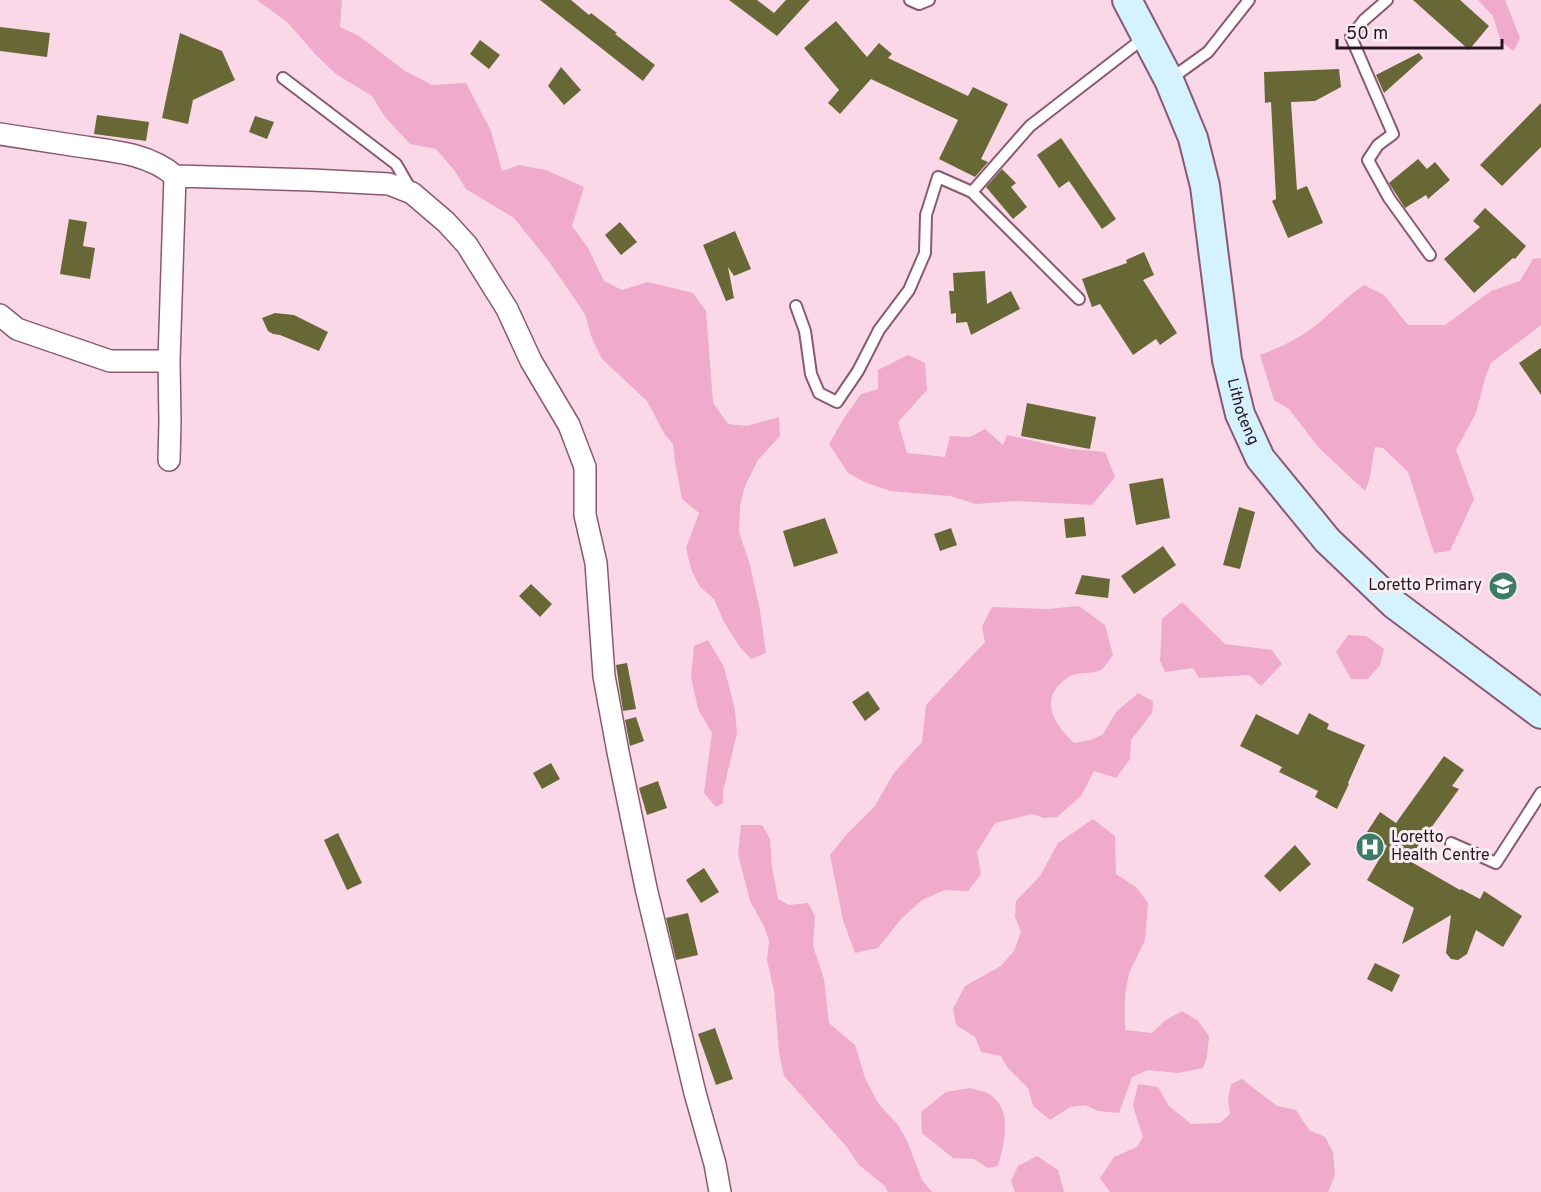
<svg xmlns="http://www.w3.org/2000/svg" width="1541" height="1192" font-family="Overpass,sans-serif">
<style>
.green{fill:#f0aacb}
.building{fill:#686836}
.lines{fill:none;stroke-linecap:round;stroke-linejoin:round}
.lane-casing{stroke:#8a5971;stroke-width:14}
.street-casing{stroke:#8a5971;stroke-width:24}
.secondary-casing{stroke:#8a5971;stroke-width:32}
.lane{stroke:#fff;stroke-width:10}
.street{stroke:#fff;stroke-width:21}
.secondary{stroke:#d4f2ff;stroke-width:28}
.labels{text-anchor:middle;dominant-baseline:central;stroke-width:6;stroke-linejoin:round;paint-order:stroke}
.street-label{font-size:16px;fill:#29151f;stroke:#f8edf2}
.poi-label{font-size:16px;fill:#29151f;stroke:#f8edf2;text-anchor:end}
</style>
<rect width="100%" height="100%" fill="#fbd8e8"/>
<!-- green -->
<path class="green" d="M257 0H342L340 27 359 36 405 71 432 85 466 83 491 131 502 171 519 165 546 170 584 187 572 226 588 248 604 281 622 290 648 282 693 293 706 311 713 403 728 424 747 426 779 417 780 436 758 460 745 486 740 506 739 532 750 565 760 611 766 653 751 659 739 646 724 622 714 599 700 587 691 569 686 548 699 513 682 499 675 462 673 444 665 435 647 401 602 359 591 336 585 314 550 263 514 218 466 189 454 170 436 149 410 144 385 117 372 96 336 74 316 55 287 22Z
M1478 0H1505L1520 38 1514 51 1501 42 1493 16Z
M1541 258V325L1491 363 1485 378 1476 413 1456 450 1474 499 1450 551 1434 553 1408 472 1383 448 1375 447C1371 463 1372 477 1365 491L1319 448 1289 409 1274 400 1260 355C1281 347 1303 337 1321 321 1335 309 1348 296 1364 285L1384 295 1408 325H1445L1491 291 1520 281 1533 259Z
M908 355 925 363 927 390 898 422 907 453 945 457 950 436 970 437 985 429 1003 445 1007 435 1070 449 1105 452 1115 477 1092 505 1015 501 976 504 950 496 891 491 867 483 848 473 829 444 844 418 861 394 878 389V370Z
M1182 602 1225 644 1272 650 1282 664 1261 686 1249 675 1199 678 1193 668 1165 672 1160 661 1162 619Z
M1079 606 1105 625 1113 655C1110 659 1105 667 1101 670 1092 675 1077 671 1069 677 1037 697 1053 723 1074 743L1091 740 1103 734 1116 712 1138 693 1153 701 1152 713 1131 740 1130 759 1116 778 1094 771 1081 796 1057 817 1044 818 1032 814 995 823 977 852 981 874 968 891 945 890 922 900 901 919 878 948 855 953 843 920 830 855 846 835 875 806 893 774 922 742 926 705 985 642 982 626 992 607 1048 609Z
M1348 635 1366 636 1384 649 1380 665 1368 679H1351L1336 652Z
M708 640 724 667 735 710 737 733 723 791V803L716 807 704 793 712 733 698 709 691 677 694 646Z
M1093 819 1115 836 1116 874 1136 887 1148 903 1145 940 1129 973 1125 996V1030L1152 1033 1166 1020 1182 1011 1198 1021 1209 1036 1207 1057 1203 1068 1178 1073 1148 1070 1132 1077 1119 1113 1098 1111 1085 1105 1070 1107 1050 1120 1033 1106 1028 1088 1007 1067 1001 1056 981 1052 975 1037 956 1025 953 1009 965 986 1001 966 1014 951 1021 932 1015 917 1016 901 1040 876 1058 843Z
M741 825H762L770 839 772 867 778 899 789 905 808 903 815 916 813 946 824 979 829 1023 855 1045 865 1078 878 1103 898 1125 907 1141 922 1180 932 1192H888L885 1186 859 1165 846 1146 784 1076 779 1053 774 991 767 960 769 941 764 926 750 901 738 854Z
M1242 1079 1277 1106 1296 1110 1309 1130 1325 1137 1333 1152 1335 1175 1328 1192H1110L1100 1178 1114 1157 1137 1147 1143 1137 1133 1106 1138 1084 1158 1087 1169 1106 1191 1124 1220 1123 1230 1114 1228 1099 1231 1084Z
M970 1088C976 1090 984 1091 989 1094 1014 1109 1004 1144 998 1166L988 1168 974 1159 953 1158 922 1133 921 1112 946 1092Z
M1037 1156 1058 1170 1064 1192H1015L1011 1181 1018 1166Z"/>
<!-- building -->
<path class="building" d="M540 0H571L589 15 591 13 617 33 615 34 655 65 643 81Z
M729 0H757L774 13 786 0H810L777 36Z
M1413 0H1460L1489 26 1469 50Z
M836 21 867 57 879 43 892 54 888 58 968 96 973 87 1008 104 981 159 988 162 975 177 939 159 958 120 871 79 840 114 828 103 839 90 804 48Z
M0 27 50 33 47 57 0 51Z
M180 33 222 51 235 80 193 100 188 124 162 118Z
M480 40 500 55 489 69 470 54Z
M1419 53 1423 58 1384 93 1376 75Z
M561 67 581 90 564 105 548 86Z
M1339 69 1341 87 1315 101 1291 102 1297 190 1307 186 1323 223 1288 238 1272 201 1276 199 1271 102 1265 103 1264 72Z
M1541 103V147L1502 186 1480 165Z
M97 115 149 122 146 141 94 134Z
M255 116 274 122 267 139 249 132Z
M1061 138 1116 219 1102 229 1069 181 1059 188 1037 155Z
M1418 159 1427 169 1435 162 1450 180 1428 199 1426 195 1405 208 1389 183Z
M1002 169 1016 183 1011 187 1027 207 1013 219 986 187Z
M1485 208 1526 246 1515 259 1513 258 1474 293 1444 259 1480 227 1473 221Z
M69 219 87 222 83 246 95 248 90 279 60 274Z
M620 222 637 242 621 255 605 235Z
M735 231 751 269 734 276 728 267 734 298 726 301 703 245Z
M1144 252 1154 275 1143 280 1177 333 1160 345 1156 339 1133 355 1100 304 1092 307 1082 279 1127 263 1126 260Z
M985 271 987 304 1011 291 1020 309 971 335 967 322 956 323V313L951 314 949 291H954L953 273Z
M275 313 294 315 328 332 319 351 280 335 273 334 268 331 262 318Z
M1541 348V395L1519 363Z
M1027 403 1096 417 1090 449 1021 436Z
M1163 478 1170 518 1136 525 1129 484Z
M1239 507 1255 512 1240 569 1223 565Z
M1084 517 1086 536 1066 538 1064 519Z
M825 518 838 553 794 567 783 531Z
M951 528 957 545 940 551 934 534Z
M1163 546 1176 565 1134 594 1121 576Z
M1082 575 1110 579 1108 598 1075 594Z
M531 584 552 604 540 617 519 596Z
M627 663 636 709 623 711 616 665Z
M868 691 880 709 865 721 852 702Z
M1309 713 1329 724 1327 729 1365 745 1348 783 1349 784 1337 809 1315 797 1318 791 1279 772 1282 767 1240 746 1256 714 1298 735Z
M636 717 644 741 630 746 625 720Z
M1444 756 1464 770 1452 786 1459 789 1408 860 1460 890 1461 889 1480 899 1484 891 1522 916 1503 947 1476 930 1467 954 1458 960 1451 959 1446 953 1451 915 1402 944 1414 908 1367 880 1387 846 1367 832 1380 812 1396 823Z
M551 763 560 779 542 789 533 773Z
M658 781 667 808 647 815 639 788Z
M338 833 362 883 347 890 324 840Z
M1295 845 1311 864 1280 892 1264 876Z
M704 868 719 892 701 903 686 880Z
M688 913 698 955 676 960 666 918Z
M1375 963 1400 975 1392 992 1367 979Z
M715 1028 733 1079 716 1085 698 1034Z"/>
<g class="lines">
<!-- lane casing -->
<g class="lane-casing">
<path id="lane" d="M910 0 919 4 929 0
M1387 0 1364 20 1351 37 1393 134 1378 145 1368 160 1389 198 1430 255
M283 78 396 164 411 190
M1169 80 1208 52 1249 0
M972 192 1030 126 1145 37
M796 306 805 331 811 374 819 393 837 402 858 371 879 330 909 290 925 253 926 215 938 177 972 192 1079 299
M1451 843 1496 863 1541 793"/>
</g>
<!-- street casing -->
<g class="street-casing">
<path id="street" d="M0 134C26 138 52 142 78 146 112 151 148 153 175 176L169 361 170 422 169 460
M175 176 312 180 389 184 412 193 446 222 467 245 507 309 531 361 569 425 585 467V515L596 563 604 676 618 752 646 888 695 1093 715 1164 720 1192
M0 315 17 329 110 361H169"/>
</g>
<!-- secondary casing -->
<g class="secondary-casing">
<g id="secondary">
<path id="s1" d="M1127 0 1169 80 1193 138 1205 186 1227 360 1240 414 1260 458 1327 540 1394 604 1541 714"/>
</g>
</g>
<!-- lane -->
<use href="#lane" class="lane"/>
<!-- street -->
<use href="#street" class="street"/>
<!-- secondary -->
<use href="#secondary" class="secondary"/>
</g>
<!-- icons -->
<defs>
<g id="school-disc" transform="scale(1.5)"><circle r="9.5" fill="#3e7b66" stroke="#f8edf2"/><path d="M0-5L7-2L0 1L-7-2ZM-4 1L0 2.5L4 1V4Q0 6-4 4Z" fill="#fff"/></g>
<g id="hospital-disc" transform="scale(1.5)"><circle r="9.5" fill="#3e7b66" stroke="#f8edf2"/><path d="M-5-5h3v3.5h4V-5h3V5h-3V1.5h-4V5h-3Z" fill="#fff"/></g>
</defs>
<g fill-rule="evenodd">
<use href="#school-disc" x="1503" y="586"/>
<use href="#hospital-disc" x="1370" y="847"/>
</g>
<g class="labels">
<!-- street labels -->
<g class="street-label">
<text stroke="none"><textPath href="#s1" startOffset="432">Lithoteng</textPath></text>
</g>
<!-- poi labels -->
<g class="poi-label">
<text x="1482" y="586">Loretto Primary</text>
<text x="1391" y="838" text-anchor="start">Loretto<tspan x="1391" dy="18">Health Centre</tspan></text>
</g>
</g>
<!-- scale -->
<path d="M1337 39v9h165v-9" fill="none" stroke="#29151f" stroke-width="3"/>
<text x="1346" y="39" font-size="18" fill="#29151f" stroke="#f8edf2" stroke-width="4.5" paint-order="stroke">50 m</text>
</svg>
